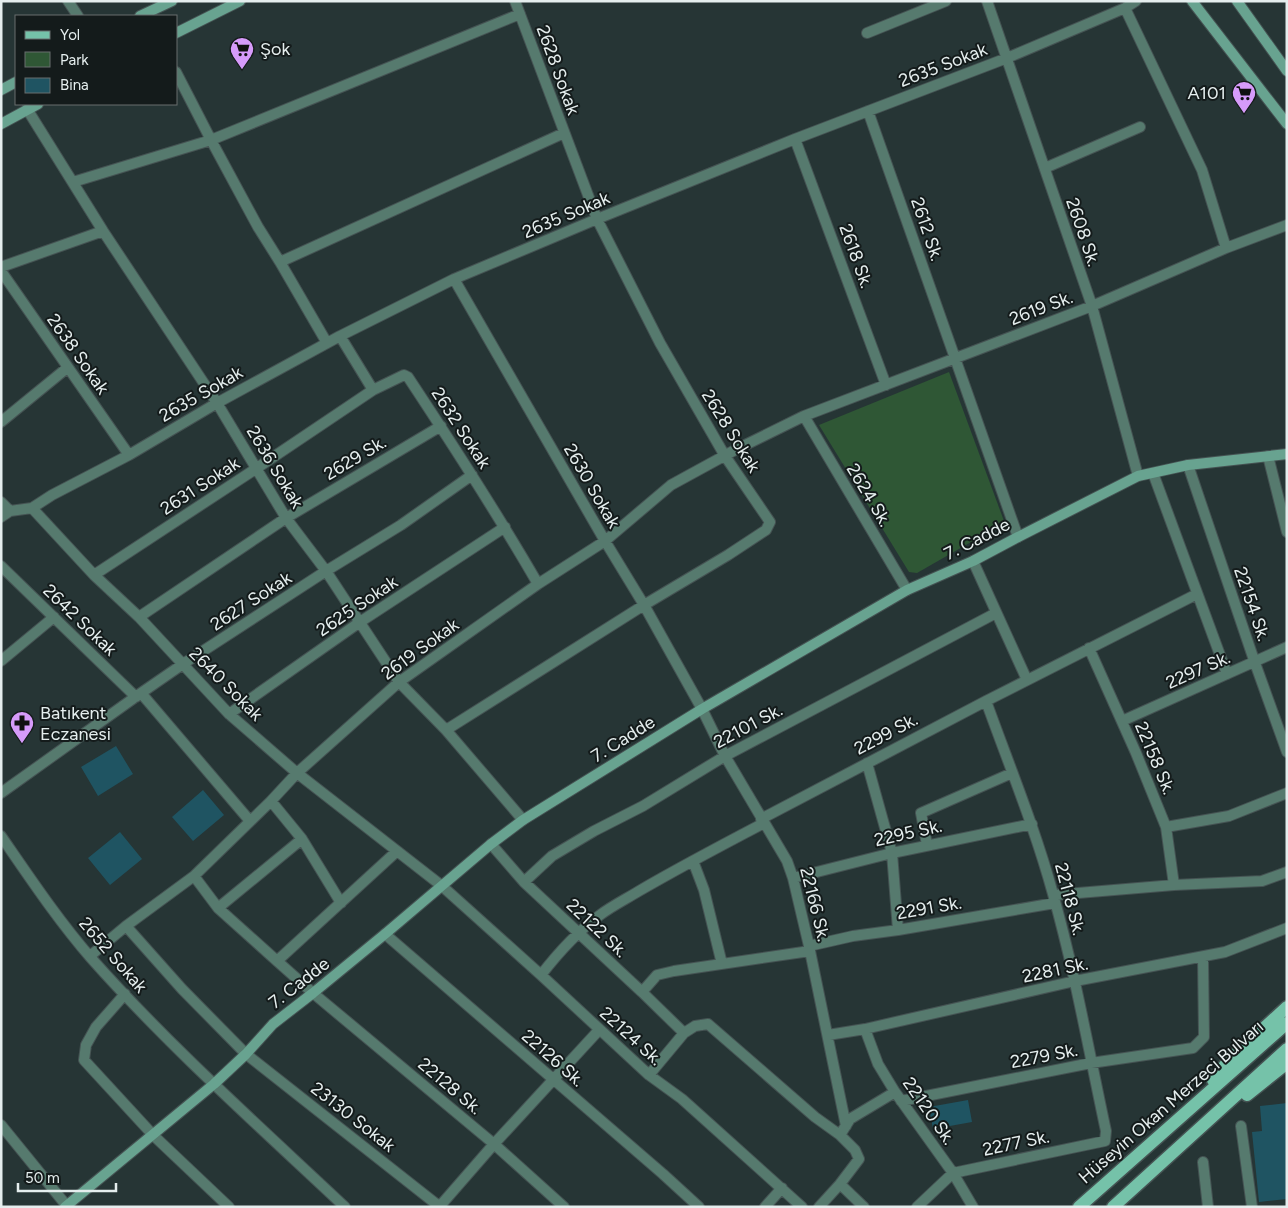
<svg xmlns="http://www.w3.org/2000/svg" width="1288" height="1208" font-family="Figtree,sans-serif">
<style>
.green{fill:#2f5735}
.building{fill:#1f5462}
.lines{fill:none;stroke-linecap:round;stroke-linejoin:round}
.street-casing{stroke:#455353;stroke-width:12}
.secondary-casing{stroke:#455353;stroke-width:12}
.primary-casing{stroke:#455353;stroke-width:15}
.street{stroke:#567a6e;stroke-width:10}
.secondary{stroke:#68a390;stroke-width:10}
.primary{stroke:#75c2a9;stroke-width:12}
.labels{text-anchor:middle;dominant-baseline:central;stroke-width:4;stroke-linejoin:round;paint-order:stroke}
.poi-label{font-size:18px;fill:#e5eeee;stroke:#141b1b;text-anchor:start}
.street-label{font-size:18px;fill:#e5eeee;stroke:#141b1b}
</style>
<rect width="100%" height="100%" fill="#263535"/>
<!-- green -->
<path class="green" d="M949 372 1004 521 999 526 917 573 909 572 819 425Z"/>
<!-- building -->
<path class="building" d="M116 746 133 774 98 796 81 767Z
M203 790 224 815 193 841 172 817Z
M120 832 142 859 110 885 88 858Z
M968 1100 972 1122 933 1129 929 1107Z
M1287 1103V1199L1259 1202 1252 1132 1262 1131 1260 1106Z"/>
<g class="lines">
<!-- street casing -->
<g class="street-casing">
<path id="street" d="M68 1 78 16
M987 1 1092 306 1138 476
M1125 8 1202 170 1226 248
M867 33 946 1
M176 72 211 140 258 227 280 262 327 343
M27 109 103 231 217 403 286 518 326 571 399 682 446 730 523 820
M868 111 1018 537
M795 139 886 385
M1045 168 1140 127
M73 182 211 140 520 14
M280 262 564 133
M1 267 103 231
M1 271 129 455
M454 279 605 541 644 605 702 709 725 756 787 861 793 878 809 946 846 1126
M340 336 373 390
M804 416 907 590
M1 422 67 368
M1268 456 1287 532
M1188 465 1255 663 1287 752
M1153 473 1227 674
M1 502 10 511 32 508 94 575 139 617 229 714 297 773 442 886 541 975 649 1075 682 1099 802 1207
M32 508 52 495 129 455 217 403 340 336 454 279 597 219 795 139 1007 58 1125 8 1136 1
M1 517 10 511
M973 561 1027 680
M1 566 136 697
M94 575 257 468 373 390 404 375 408 377C453 445 497 513 538 584
M139 617 286 518 441 426
M1089 648 1136 753 1166 827 1174 885
M1 661 54 617
M141 693 250 821
M229 714 360 622 505 527
M1122 721 1287 647
M446 730 644 605 728 555 766 530 770 522 725 456 660 343 597 219 515 1
M867 763 892 853 898 930
M1 793 141 693 183 664 326 571 401 525 472 475
M271 801 302 839 341 903
M761 819 986 701 1197 594
M1166 827 1229 816 1287 793
M1 836C30 878 58 920 91 958 170 1047 259 1126 345 1207
M491 844 524 882 642 992 684 1033
M927 845 921 813 1012 773
M693 861 704 890 722 964
M194 876 218 908 277 961 313 993 494 1144 564 1207
M793 878 892 853 1032 824
M524 882 552 856 594 831 643 806 725 756 996 613
M1054 895 1174 885 1262 881 1287 872
M218 908 302 839
M126 926 182 989 246 1054 440 1207
M385 934 663 1174 699 1207
M809 946 853 936 898 930 1055 903
M90 956 126 926 194 876 271 801 297 773 399 682 538 584 605 541 671 485 735 450 804 416 1092 306 1226 248 1287 225
M277 961 396 852
M541 975C558 953 577 932 600 915 612 906 626 899 639 891 680 867 722 845 764 823
M642 992 657 975 674 971 810 951
M125 994 96 1027 86 1045 84 1060 153 1135 229 1207
M865 1029 878 1064 895 1092 953 1173 973 1207
M828 1035 865 1029 1075 981 1225 952 1287 928
M649 1075 684 1033 695 1026 708 1024 815 1117 840 1135
M901 1101 1091 1063 1193 1048 1204 1037 1203 957
M1 1125 66 1205
M1241 1126 1252 1207
M1203 1162 1208 1207
M840 1184 864 1207
M440 1206 494 1144 599 1030
M765 1207 782 1188
M819 1207 840 1184 859 1159 855 1150 840 1135 850 1119 895 1092
M917 1207 953 1173 1105 1141 1106 1131C1089 1052 1075 972 1053 894 1035 828 1009 765 986 701"/>
</g>
<!-- secondary casing -->
<g class="secondary-casing">
<path id="secondary" d="M1192 1 1287 124
M1237 1 1287 71
M140 16 172 1
M176 33 240 1
M1 90 16 82
M1 124 38 104
M65 1207 214 1084 246 1054 273 1024 313 993 385 934 491 844 523 820 702 709 907 590 973 561 1018 537 1138 476 1188 465 1287 454"/>
</g>
<!-- primary casing -->
<g class="primary-casing">
<path id="primary" d="M1213 1080 1230 1059 1287 1007
M1247 1095 1287 1063
M1079 1207 1287 1023
M1113 1207 1287 1049"/>
</g>
<!-- street -->
<use href="#street" class="street"/>
<!-- secondary -->
<use href="#secondary" class="secondary"/>
<!-- primary -->
<use href="#primary" class="primary"/>
</g>
<!-- icons -->
<defs>
<g id="supermarket-pin" transform="scale(1.25)"><path d="M0 17L-7.5 6A9.5 9.5 0 1 1 7.5 6Z" fill="#d69bfa" stroke="#141b1b"/><path d="M-6-5.5h2.5l.6 2H6L4.5 2H-2.5L-4.4-4H-6ZM-1.5 3.2a1.3 1.3 0 1 0 .1 0ZM3 3.2a1.3 1.3 0 1 0 .1 0Z" fill="#111"/></g>
<g id="pharmacy-pin" transform="scale(1.25)"><path d="M0 17L-7.5 6A9.5 9.5 0 1 1 7.5 6Z" fill="#d69bfa" stroke="#141b1b"/><path d="M-2-6h4v4h4v4h-4v4h-4v-4h-4v-4h4Z" fill="#111"/></g>
</defs>
<g fill-rule="evenodd">
<use href="#supermarket-pin" x="242" y="49"/>
<use href="#supermarket-pin" x="1244" y="93"/>
<use href="#pharmacy-pin" x="22" y="723"/>
</g>
<g class="labels">
<!-- poi labels -->
<g class="poi-label">
<text x="260" y="49">Şok</text>
<text x="1226" y="93" text-anchor="end">A101</text>
<text x="40" y="713">Batıkent<tspan x="40" dy="21">Eczanesi</tspan></text>
</g>
<!-- street labels -->
<g class="street-label">
<text transform="translate(943 65) rotate(-21)">2635 Sokak</text>
<text transform="translate(558 70) rotate(70)">2628 Sokak</text>
<text transform="translate(566 215) rotate(-23)">2635 Sokak</text>
<text transform="translate(927 229) rotate(71)">2612 Sk.</text>
<text transform="translate(1083 232) rotate(71)">2608 Sk.</text>
<text transform="translate(856 256) rotate(70)">2618 Sk.</text>
<text transform="translate(1041 308) rotate(-21)">2619 Sk.</text>
<text transform="translate(78 354) rotate(55)">2638 Sokak</text>
<text transform="translate(201 394) rotate(-30)">2635 Sokak</text>
<text transform="translate(461 428) rotate(57)">2632 Sokak</text>
<text transform="translate(731 431) rotate(58)">2628 Sokak</text>
<text transform="translate(355 458) rotate(-31)">2629 Sk.</text>
<text transform="translate(275 467) rotate(59)">2636 Sokak</text>
<text transform="translate(200 486) rotate(-33)">2631 Sokak</text>
<text transform="translate(592 486) rotate(60)">2630 Sokak</text>
<text transform="translate(869 495) rotate(59)">2624 Sk.</text>
<text transform="translate(977 539) rotate(-27)">7. Cadde</text>
<text transform="translate(251 601) rotate(-33)">2627 Sokak</text>
<text transform="translate(1252 604) rotate(71)">22154 Sk.</text>
<text transform="translate(357 606) rotate(-34)">2625 Sokak</text>
<text transform="translate(80 620) rotate(44)">2642 Sokak</text>
<text transform="translate(420 649) rotate(-36)">2619 Sokak</text>
<text transform="translate(1198 670) rotate(-24)">2297 Sk.</text>
<text transform="translate(226 684) rotate(45)">2640 Sokak</text>
<text transform="translate(748 726) rotate(-28)">22101 Sk.</text>
<text transform="translate(886 734) rotate(-28)">2299 Sk.</text>
<text transform="translate(623 739) rotate(-32)">7. Cadde</text>
<text transform="translate(1155 758) rotate(67)">22158 Sk.</text>
<text transform="translate(908 833) rotate(-13)">2295 Sk.</text>
<text transform="translate(1070 899) rotate(75)">22118 Sk.</text>
<text transform="translate(815 904) rotate(76)">22166 Sk.</text>
<text transform="translate(929 908) rotate(-10)">2291 Sk.</text>
<text transform="translate(597 928) rotate(43)">22122 Sk.</text>
<text transform="translate(113 955) rotate(49)">2652 Sokak</text>
<text transform="translate(1055 970) rotate(-12)">2281 Sk.</text>
<text transform="translate(299 983) rotate(-38)">7. Cadde</text>
<text transform="translate(631 1036) rotate(42)">22124 Sk.</text>
<text transform="translate(1044 1056) rotate(-11)">2279 Sk.</text>
<text transform="translate(553 1058) rotate(41)">22126 Sk.</text>
<text transform="translate(450 1086) rotate(40)">22128 Sk.</text>
<text transform="translate(1171 1102) rotate(-41)">Hüseyin Okan Merzeci Bulvarı</text>
<text transform="translate(929 1111) rotate(55)">22120 Sk.</text>
<text transform="translate(353 1117) rotate(38)">23130 Sokak</text>
<text transform="translate(1016 1143) rotate(-12)">2277 Sk.</text>
</g>
</g>
<!-- border -->
<rect width="1288" height="1208" fill="none" stroke="#e5eeee" stroke-width="5"/>
<!-- legend -->
<rect x="15" y="15" width="162" height="90" fill="#141b1b" stroke="#686f6f"/>
<rect x="25" y="31" width="25" height="8" fill="#75c2a9" stroke="#686f6f"/>
<text x="60" y="40" font-size="15" fill="#e5eeee">Yol</text>
<rect x="25" y="52" width="25" height="15" fill="#2f5735" stroke="#686f6f"/>
<text x="60" y="65" font-size="15" fill="#e5eeee">Park</text>
<rect x="25" y="78" width="25" height="15" fill="#1f5462" stroke="#686f6f"/>
<text x="60" y="90" font-size="15" fill="#e5eeee">Bina</text>
<!-- scale -->
<path d="M18 1183v8h98v-8" fill="none" stroke="#e5eeee" stroke-width="2.5"/>
<text x="25" y="1183" font-size="15" fill="#e5eeee" stroke="#141b1b" stroke-width="4" paint-order="stroke">50 m</text>
</svg>
